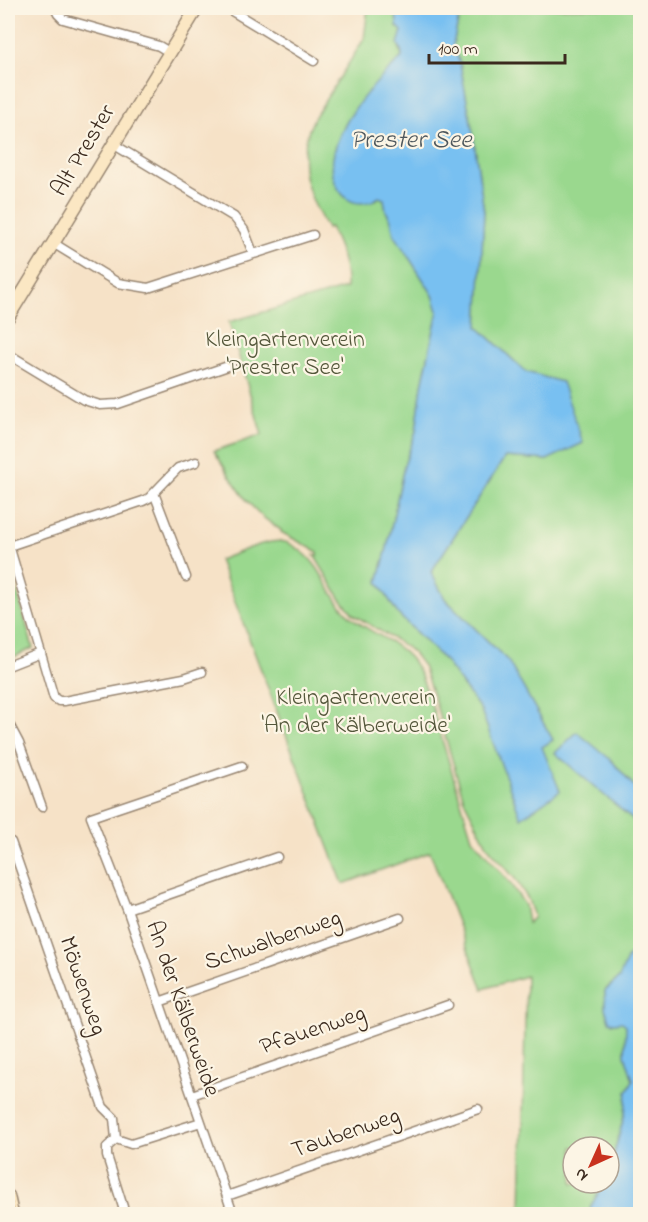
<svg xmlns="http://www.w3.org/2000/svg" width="648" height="1222" font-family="'Indie Flower',sans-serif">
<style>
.green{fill:#9ad88e;stroke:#6a8156;stroke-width:1.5}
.water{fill:#78c0f1;stroke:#5a7588;stroke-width:1.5}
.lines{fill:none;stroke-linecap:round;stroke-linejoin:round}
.minor-casing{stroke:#988672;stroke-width:11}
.secondary-casing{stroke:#988672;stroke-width:15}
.minor{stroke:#fff;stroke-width:8}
.secondary{stroke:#fbe7c3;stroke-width:12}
.tram{stroke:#3b2a1e;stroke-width:1.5}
.labels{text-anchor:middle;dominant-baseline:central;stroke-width:4.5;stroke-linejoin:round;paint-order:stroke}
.street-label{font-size:24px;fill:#3b2a1e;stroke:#fcf5e5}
.park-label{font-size:24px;fill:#53563a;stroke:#fcf5e5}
.water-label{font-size:26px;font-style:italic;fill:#4d575d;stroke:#fcf5e5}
</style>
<rect width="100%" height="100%" fill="#fcf5e5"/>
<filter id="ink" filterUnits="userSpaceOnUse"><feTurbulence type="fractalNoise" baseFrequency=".0167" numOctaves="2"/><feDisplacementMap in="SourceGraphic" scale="12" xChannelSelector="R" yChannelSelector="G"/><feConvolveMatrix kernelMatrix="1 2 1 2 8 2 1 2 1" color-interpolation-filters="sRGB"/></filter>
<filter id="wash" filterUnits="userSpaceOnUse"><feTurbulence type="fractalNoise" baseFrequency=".008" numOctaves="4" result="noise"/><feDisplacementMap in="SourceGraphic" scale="24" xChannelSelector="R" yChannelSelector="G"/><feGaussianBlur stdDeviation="1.35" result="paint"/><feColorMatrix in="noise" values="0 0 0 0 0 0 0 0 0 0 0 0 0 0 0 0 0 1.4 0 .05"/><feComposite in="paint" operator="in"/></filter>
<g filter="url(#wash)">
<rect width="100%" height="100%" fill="#f6e2c7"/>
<!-- green -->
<path class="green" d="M368 8H396L397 26 402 30 399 46 402 57C371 91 309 144 343 195L376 200 379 197 384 199 386 211 391 220 394 234 433 295 438 311 422 386 416 431 404 466 387 548 378 582 398 614 446 662 481 710 521 817 542 746 553 740 508 661 445 599 431 572 505 457 547 460 562 382 526 372 478 327 484 212 473 133 460 64 453 45 461 8H640V793L611 760 556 753 638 824 640 948C621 959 630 965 620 977 616 982 609 985 605 991L606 1012 613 1023 622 1022 626 1025 625 1055 633 1080 627 1092 625 1113 609 1172V1147H573V1183H604L589 1214H521L526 976 483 989 430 852 343 884 219 560C234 555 270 537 285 542 291 543 296 548 301 551 323 567 328 594 347 613 365 632 393 638 410 658 420 670 425 686 430 700L472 838 510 883 525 905 528 923 534 917 528 899 516 880 488 847 464 800 434 698 423 666 414 654 405 646 354 615 340 598 314 555H318V552L281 532V530C247 510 235 483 214 451L262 435 229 322 346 288C347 265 339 247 330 227L327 228C305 191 294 159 314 118L364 39Z
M8 559 33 648 8 660 11 628Z"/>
<!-- water -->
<path class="water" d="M396 8H461L453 45 460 64 473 133 484 212 478 327 526 372 562 382 583 443 547 460 505 457 431 572 445 599 508 661 553 740 542 747 560 791 521 818 481 710 446 662 398 614 378 582 387 548 404 466 416 431 422 386 438 311 433 295 394 234 391 220 386 211 384 199 379 197C369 204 355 206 345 197 311 164 354 105 379 80 386 72 395 65 402 57L401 49 398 44 402 31 397 26Z
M577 732 611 760 640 793V893L638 824 555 753Z
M640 948V1214H589L591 1206 604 1183H609V1172L625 1113 627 1092 633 1080 625 1055 626 1025 622 1022 613 1023 609 1021 605 1008V991L619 978 628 957Z"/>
</g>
<g filter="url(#ink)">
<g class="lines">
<!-- minor casing -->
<g class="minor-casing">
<path id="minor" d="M55 8 58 14 63 19 159 46 169 52
M227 8 314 61
M113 144 234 217 244 230 253 253
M53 243 118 283 148 288 313 235
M8 354 84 400 100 405 118 404 231 365
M154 493 186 577
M8 542 54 698 59 701H64L184 678 202 672
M9 546 143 501 149 498 178 468 196 462
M8 666 41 653
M8 728 10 726 19 743 42 807
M11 842 103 1107 114 1118 116 1139 107 1147V1156L123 1207V1214
M127 909 277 857
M159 1002 400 918
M192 1095 448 1005
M116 1139 131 1144 201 1122
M227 1196 478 1109
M233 1214 127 909 91 817 242 766"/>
</g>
<!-- secondary casing -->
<g class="secondary-casing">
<path id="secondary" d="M8 317 197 8
M8 1196 12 1214"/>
</g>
<!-- minor -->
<use href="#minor" class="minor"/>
<!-- secondary -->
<use href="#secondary" class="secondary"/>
<!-- tram -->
<path class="tram" d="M8 1188 14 1214"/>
</g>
</g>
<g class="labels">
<!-- street labels -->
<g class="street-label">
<text transform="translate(84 151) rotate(-59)">Alt Prester</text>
<text transform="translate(273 941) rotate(-19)">Schwalbenweg</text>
<text transform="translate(82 986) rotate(71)">Möwenweg</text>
<text transform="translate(182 1009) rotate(71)">An der Kälberweide</text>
<text transform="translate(313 1031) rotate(-19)">Pfauenweg</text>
<text transform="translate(346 1134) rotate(-19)">Taubenweg</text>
</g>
<!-- park labels -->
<g class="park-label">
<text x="285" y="340">Kleingartenverein<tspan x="285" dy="28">'Prester See'</tspan></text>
<text x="356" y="698">Kleingartenverein<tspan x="356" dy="28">'An der Kälberweide'</tspan></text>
</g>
<!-- water labels -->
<g class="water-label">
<text x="411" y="141">Prester See</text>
</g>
</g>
<!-- margin -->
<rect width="648" height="1222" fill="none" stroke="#fcf5e5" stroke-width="30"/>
<!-- north arrow -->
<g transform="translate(591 1165) rotate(225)"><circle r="28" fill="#fcf5e5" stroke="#afa495" stroke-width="1.5"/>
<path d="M0-4.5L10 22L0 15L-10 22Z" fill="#c8321e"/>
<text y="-9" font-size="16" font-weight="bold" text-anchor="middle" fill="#3b2a1e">N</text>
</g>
<!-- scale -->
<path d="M429 54v9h136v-9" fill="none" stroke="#3b2a1e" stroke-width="3"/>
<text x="438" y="54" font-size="18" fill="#3b2a1e" stroke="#fcf5e5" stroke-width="4.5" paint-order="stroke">100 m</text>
</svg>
